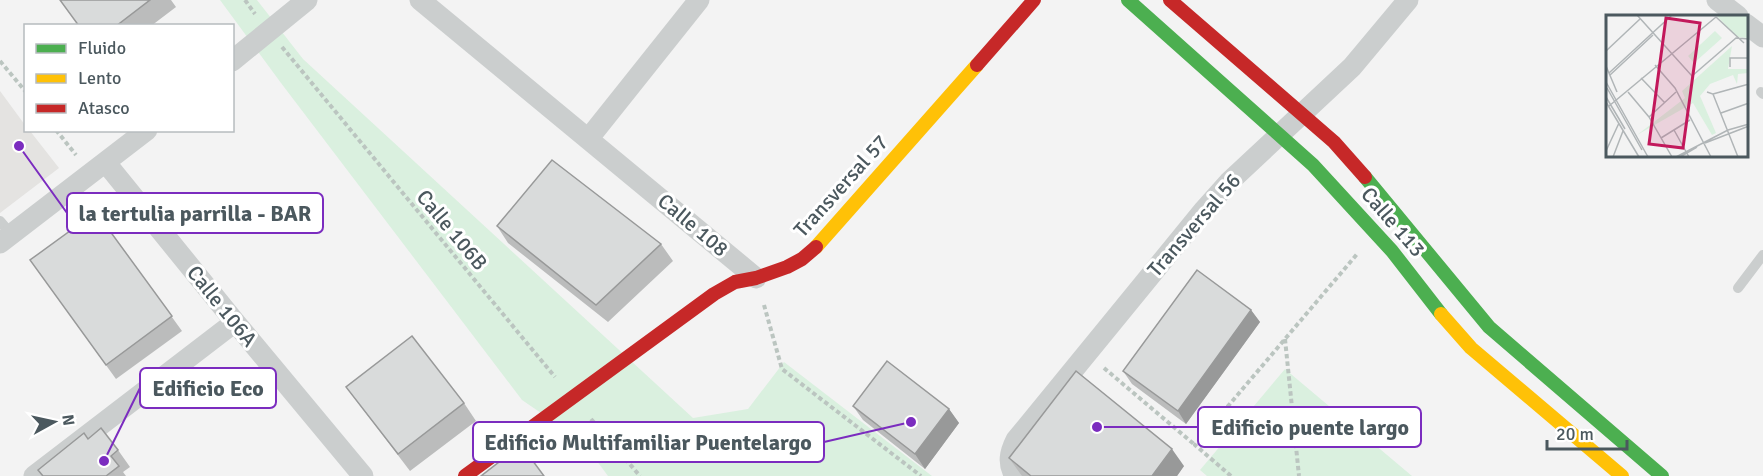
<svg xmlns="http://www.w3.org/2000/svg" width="1763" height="476" font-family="Signika,sans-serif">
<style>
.commercial{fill:#e4e3e1}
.green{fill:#daf0df}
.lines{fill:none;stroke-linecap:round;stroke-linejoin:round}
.path{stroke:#bbc5c0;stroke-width:4;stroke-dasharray:4.5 3;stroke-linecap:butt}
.lane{stroke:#cbcece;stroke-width:10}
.street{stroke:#cbcece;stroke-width:21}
.fast{stroke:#4caf50;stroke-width:14}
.slow{stroke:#ffc107;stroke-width:14}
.jam{stroke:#c62828;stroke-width:14}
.wall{fill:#bbbcbc}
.shaded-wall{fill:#989999}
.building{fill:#d9dbdb;stroke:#989999;stroke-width:1.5}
.labels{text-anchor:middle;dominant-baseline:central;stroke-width:6;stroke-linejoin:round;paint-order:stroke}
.street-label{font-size:21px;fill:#4b585e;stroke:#fff}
.inset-road{fill:none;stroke:#b0b5b7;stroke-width:1.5}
.view{fill:#c2185b;fill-opacity:0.15;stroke:#c2185b;stroke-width:3}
.inset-edge{fill:none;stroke:#4b585e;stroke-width:3}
.leader{fill:none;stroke:#7b2cbf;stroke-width:2}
.callout-dot{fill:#7b2cbf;stroke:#fff;stroke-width:2}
.callout{fill:#fff;stroke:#7b2cbf;stroke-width:2}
.callout-label{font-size:22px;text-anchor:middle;font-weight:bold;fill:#4b585e}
</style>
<rect width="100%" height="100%" fill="#f3f3f3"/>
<!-- commercial -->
<path class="commercial" d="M0 91 25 125 26 130 30 131 59 168 0 213Z"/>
<!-- green -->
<path class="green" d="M220 0H257L303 59 693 418 748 409 784 362 932 476H608L582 441 522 400 281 83Z
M1285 369 1412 476H1207L1200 470Z"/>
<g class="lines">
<!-- path -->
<path class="path" d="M245 0 255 14
M282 47 555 377
M0 61 26 92
M56 130 76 155
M764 305 782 369 921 476
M1285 339 1299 476
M1104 368 1195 445
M591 419 640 476
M1231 476 1195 445 1358 253"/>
<!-- lane -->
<path class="lane" d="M1761 92 1763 94
M0 221 11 234
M1738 288 1763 255"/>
<!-- street -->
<path class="street" d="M420 0 756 278
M1717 0 1738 16
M1746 24 1763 37
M232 61 307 0
M589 138 699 0
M106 163 235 322 363 476
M0 243 147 130
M34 476 235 322
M1015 476C1007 463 1010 452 1016 440L1204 210 1229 182 1352 67 1408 0"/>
<!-- fast -->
<path class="fast" d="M1128 0 1313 165 1392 251 1441 314
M1365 177 1489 327 1662 476"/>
<!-- slow -->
<path class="slow" d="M816 247 977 65
M1441 314 1471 348 1622 476"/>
<!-- jam -->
<path class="jam" d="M1170 0 1334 142 1365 177
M977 65 1034 0
M465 476 714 294 735 282 756 278 787 267 802 259 816 247"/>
</g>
<!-- wall -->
<path class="wall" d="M60 0H171L176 7 151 26H79Z
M96 212 182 331 116 379 30 260Z
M497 226 661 244 673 261 608 322 508 243Z
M1251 310 1260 322 1186 424 1132 384 1123 371Z
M346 387 464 403 476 421 410 471Z
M853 406 949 409 959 423 925 469 863 420Z
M88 439 118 450 130 467 123 472 126 476H42L38 470Z
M1009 458 1184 466 1177 476H1022Z"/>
<!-- shaded-wall -->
<path class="shaded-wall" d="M1251 310 1260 322 1186 424 1178 411Z
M949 409 959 423 925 469 915 454Z
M1172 449 1184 466 1177 476H1152Z"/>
<!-- building -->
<path class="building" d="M60 0H150L116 26H79Z
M552 160 661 244 596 305 497 226Z
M96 212 172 316 106 365 30 260Z
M1197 270 1251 310 1178 411 1123 371Z
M412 336 464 403 398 454 346 387Z
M887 361 949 409 915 454 853 406Z
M1076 371 1172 449 1152 476H1031L1009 458Z
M101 428 118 450 111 456 119 466 106 476H43L38 470 84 433 88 439Z
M521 445 544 476H481Z"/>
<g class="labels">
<!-- street labels -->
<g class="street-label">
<text transform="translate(841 186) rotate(-48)">Transversal 57</text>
<text transform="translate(1393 222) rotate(49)">Calle 113</text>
<text transform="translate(693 225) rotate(40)">Calle 108</text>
<text transform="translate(1194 225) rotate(-49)">Transversal 56</text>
<text transform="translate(452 230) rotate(50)">Calle 106B</text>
<text transform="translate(222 306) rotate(51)">Calle 106A</text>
</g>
</g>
<!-- overview -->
<g transform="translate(1606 15)">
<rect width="142" height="142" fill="#f3f3f3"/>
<path d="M110 0H142V23L131 22ZM109 16 116 23 88 48 82 41ZM126 31 122 54H142V58L132 59 131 69 127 60 104 69 94 81 110 118 106 120 87 88 31 120 79 83 76 76Z" fill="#daf0df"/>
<path class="inset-road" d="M31 0 86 61 130 23 143 24M110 2 138 28M0 36 34 4M56 47 74 32M49 50 69 73 105 142M0 51 11 77M124 52V43H143M3 58 66 0M4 60 47 20M35 63 59 88M0 67 42 142M1 73 36 135M22 77 43 102 66 142M101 77 107 79 132 142M107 79 143 69M0 82 19 114M0 87 33 142M3 91 110 2M115 98 143 88M43 102 70 77M68 115 83 142M55 123 84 105M99 128 143 111M0 136 13 108M7 142 17 116M70 142 122 115 143 109M74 142 91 132"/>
<path class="view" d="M60 3 94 8 77 133 43 129Z"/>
<rect width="142" height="142" class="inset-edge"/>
</g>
<!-- callouts -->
<path class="leader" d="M19 146L67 213M104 461L140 388M1097 427L1198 427M911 422L824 442"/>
<g class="callout-dot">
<circle cx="19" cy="146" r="6"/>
<circle cx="104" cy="461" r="6"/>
<circle cx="1097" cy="427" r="6"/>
<circle cx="911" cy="422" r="6"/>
</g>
<g class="callout">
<rect x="67" y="193" width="256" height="40" rx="6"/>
<rect x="140" y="368" width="136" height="40" rx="6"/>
<rect x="1198" y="407" width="223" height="40" rx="6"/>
<rect x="473" y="422" width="351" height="40" rx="6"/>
</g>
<g class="callout-label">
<text x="195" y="221">la tertulia parrilla - BAR</text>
<text x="208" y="396">Edificio Eco</text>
<text x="1310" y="435">Edificio puente largo</text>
<text x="648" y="450">Edificio Multifamiliar Puentelargo</text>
</g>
<!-- legend -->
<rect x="24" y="24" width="210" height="108" fill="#ffffff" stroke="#b7bcbf" stroke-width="1.5"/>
<rect x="36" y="44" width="30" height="9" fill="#4caf50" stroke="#b7bcbf" stroke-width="1.5"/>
<text x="78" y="54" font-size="18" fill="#4b585e">Fluido</text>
<rect x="36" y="74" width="30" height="9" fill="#ffc107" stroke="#b7bcbf" stroke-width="1.5"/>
<text x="78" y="84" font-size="18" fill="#4b585e">Lento</text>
<rect x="36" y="104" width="30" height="9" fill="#c62828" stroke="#b7bcbf" stroke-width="1.5"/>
<text x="78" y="114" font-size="18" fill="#4b585e">Atasco</text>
<!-- north arrow -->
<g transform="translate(54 422) rotate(82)" stroke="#ffffff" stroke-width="4.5" paint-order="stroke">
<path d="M0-4.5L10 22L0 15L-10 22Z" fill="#4b585e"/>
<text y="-9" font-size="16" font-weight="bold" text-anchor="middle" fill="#4b585e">N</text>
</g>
<!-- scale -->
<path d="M1547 440v9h80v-9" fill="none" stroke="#4b585e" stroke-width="3"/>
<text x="1556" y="440" font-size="18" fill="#4b585e" stroke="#ffffff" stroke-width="4.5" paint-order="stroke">20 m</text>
</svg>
